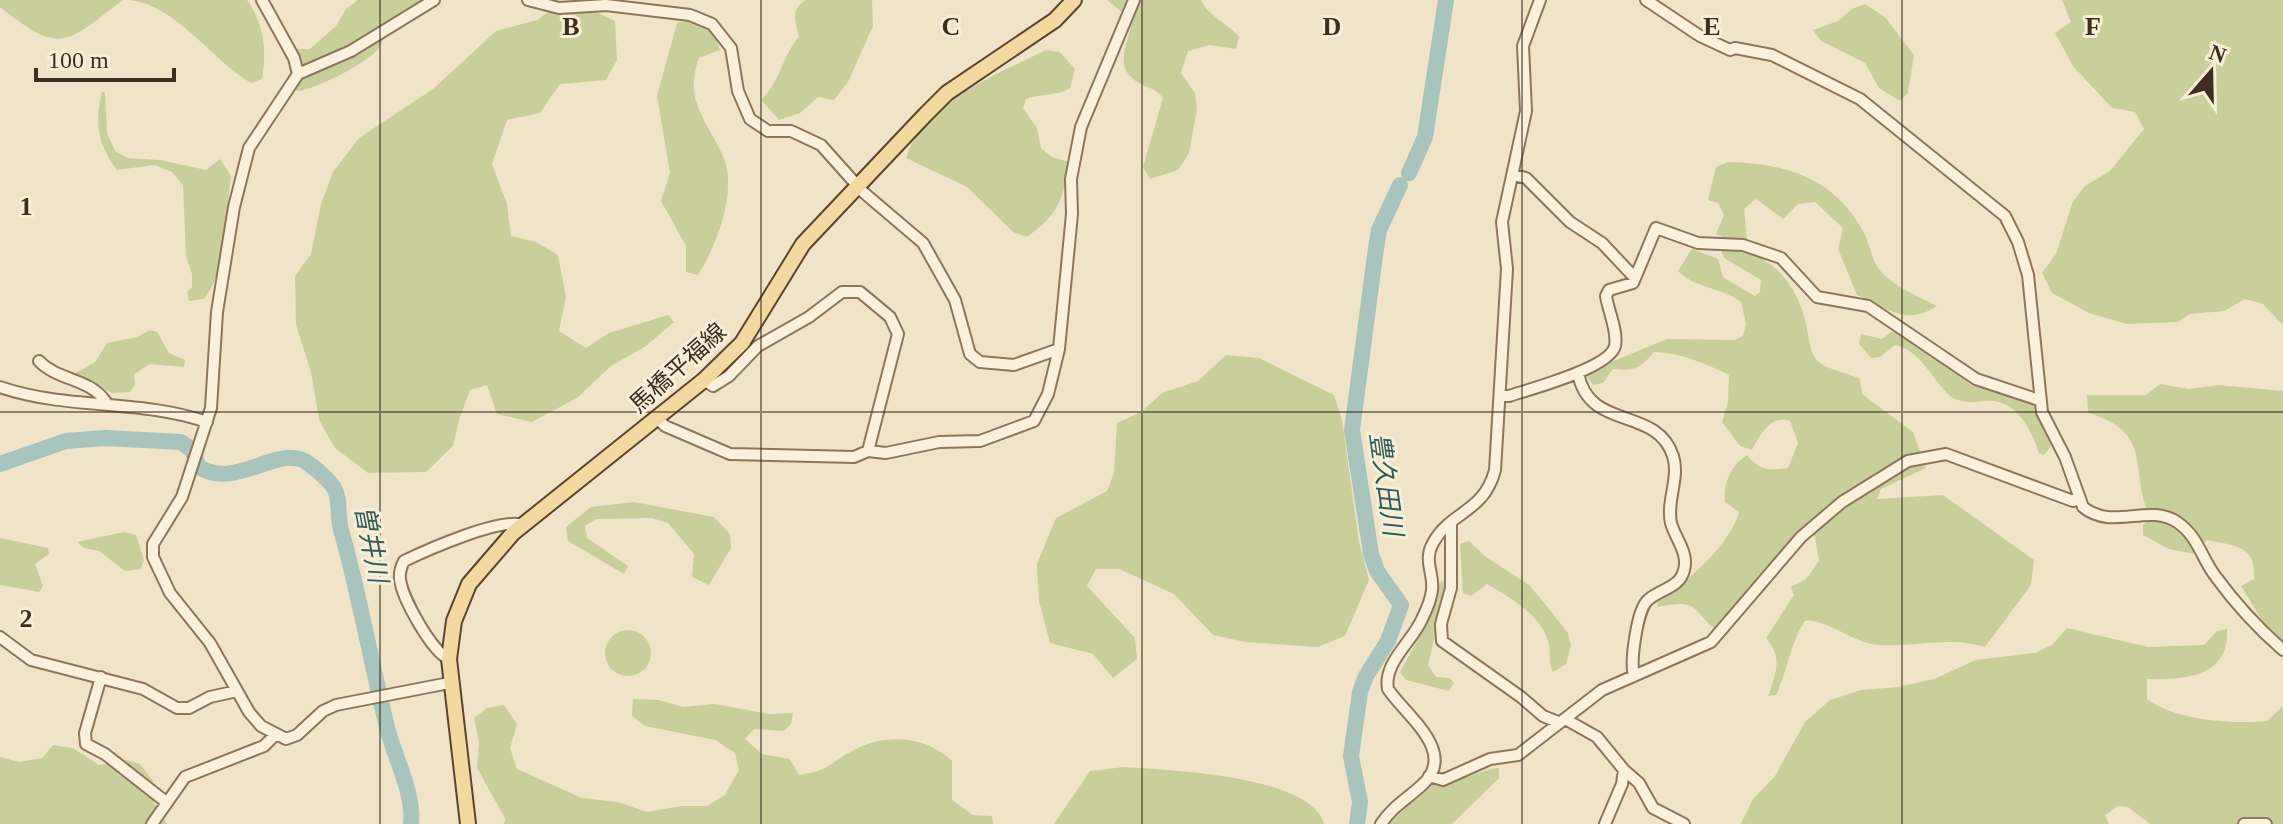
<svg xmlns="http://www.w3.org/2000/svg" width="2283" height="824" font-family="'Times New Roman','Noto Sans JP',serif">
<style>
.green{fill:#c9cf9b}
.lines{fill:none;stroke-linecap:round;stroke-linejoin:round}
.river{stroke:#a9c4bc;stroke-width:16}
.minor-casing{stroke:#8d765c;stroke-width:14}
.major-casing{stroke:#5b4430;stroke-width:18}
.minor{stroke:#faf1dc;stroke-width:10}
.major{stroke:#f3d9a0;stroke-width:14}
.grid{fill:none;stroke:#3d2e20;stroke-width:2;stroke-opacity:0.55}
.labels{text-anchor:middle;dominant-baseline:central;stroke-width:6;stroke-linejoin:round;paint-order:stroke}
.street-label{font-size:24px;fill:#3d2e20;stroke:#f7eed8}
.water-label{font-size:26px;font-style:italic;fill:#2f5d5a;stroke:#f7eed8}
.grid-label{font-size:26px;text-anchor:middle;font-weight:bold;fill:#3d2e20;stroke:#f7eed8;stroke-width:6;stroke-linejoin:round;paint-order:stroke}
</style>
<rect width="100%" height="100%" fill="#f0e4c8"/>
<!-- green -->
<path class="green" d="M0 0H123C65 44 61 56 0 7Z
M129 0H247C264 24 267 49 262 79L251 83C211 60 177 5 129 0Z
M358 0H427L384 29C383 35 383 42 380 47 369 62 314 91 296 91L303 64 297 49H310L336 26 346 9Z
M806 0H872L873 26 848 82 834 100 818 97 800 113 779 120 761 100C781 81 782 56 799 37 795 21 790 9 806 0Z
M1107 0H1201C1210 18 1227 22 1239 37L1236 49 1210 45 1188 51 1181 73 1195 93 1197 109 1189 153 1178 170 1150 179 1143 167 1163 98C1156 89 1151 89 1141 84 1115 71 1124 50 1131 28L1123 13Z
M2062 0H2283V325L2263 304 2245 299 2224 311 2190 314 2178 322 2127 324 2089 313 2052 293 2042 273 2056 254 2073 201 2085 186 2110 171 2144 129 2135 112 2112 108 2073 66 2055 33 2071 22Z
M1865 4 1885 17 1914 55 1908 93 1900 101 1879 88 1865 63 1821 41 1813 30 1838 21 1852 9Z
M576 11 596 12 615 21 617 60 606 80 560 84 540 113 507 120 492 164 507 204 511 236 536 242 558 255 566 297 559 331 586 348 609 333 668 315 674 322 646 346 611 366 577 398 532 422 497 414 487 385 470 390 459 420 453 446 426 472 368 473 335 448 319 420 311 372 296 325 295 276 311 254 321 204 333 172 359 138 433 89 496 31 537 20 548 12 564 15Z
M694 20 713 31 720 50 699 58C683 100 707 120 723 156 738 190 717 245 698 275L686 272V246L661 201 670 173 657 96 677 23Z
M1046 50 1060 52 1075 69 1070 88C1056 97 1041 93 1026 99L1023 108 1037 128 1041 148 1052 157 1069 162C1063 200 1059 214 1027 237L1013 232 967 187 906 158C922 102 998 74 1046 50Z
M102 92H105L107 134 116 152 128 158 160 160 206 170 220 159 231 176C225 215 229 267 204 299L189 301 187 292 192 287V274L186 256 183 185 172 172 154 165 117 170C98 145 94 123 102 92Z
M1728 162C1785 163 1834 178 1863 231 1871 246 1871 262 1884 275 1898 288 1919 297 1937 306 1907 326 1887 309 1857 295L1838 249 1843 228 1815 202 1798 204 1783 219 1756 199 1744 209 1747 240H1730L1716 234 1724 215 1718 203 1708 200 1716 167Z
M1692 249 1718 259 1723 277 1755 296 1760 292 1761 280 1724 258 1721 251C1770 247 1799 285 1807 329 1810 341 1809 354 1820 363 1829 370 1849 373 1860 379L1862 394 1913 432 1926 468 1881 489 1877 499 1943 495 2034 560 2031 585 1985 647C1947 636 1918 647 1880 645 1853 644 1827 618 1805 621 1790 643 1788 670 1776 695L1768 696C1776 674 1783 657 1766 638L1794 595 1791 587 1806 579 1819 561 1815 537 1803 530 1781 550 1716 630C1689 607 1699 599 1657 607L1659 598C1686 585 1732 542 1739 512L1725 502C1723 483 1731 465 1747 455 1759 470 1769 471 1788 468L1798 443 1790 421C1771 414 1760 435 1752 450L1740 446 1722 422 1728 402 1729 375C1704 363 1682 353 1654 352 1640 369 1634 371 1613 369L1603 383 1593 385 1587 377 1594 369 1667 339 1734 340 1743 336 1746 324 1741 302C1723 288 1692 287 1678 271Z
M150 330 157 332 169 353 185 360 184 367 150 364 134 374 135 385 130 392 112 393 74 374 95 362 107 343 137 337Z
M1894 330 1935 355 1972 386 1996 388 2026 398 2035 406 2051 446 2044 455 2039 453C2031 429 2016 398 1985 401 1973 402 1960 404 1949 395 1932 379 1920 350 1895 345L1880 357 1871 358 1859 344 1861 334 1882 339Z
M1226 355 1259 358 1334 395 1342 420 1359 542 1369 580 1345 636 1318 647 1245 642 1213 635 1174 594 1119 569H1096L1087 586 1135 638 1137 659 1113 678 1093 654 1050 643 1039 601 1037 564 1056 518 1107 491 1114 473 1117 423 1141 412 1162 393 1198 381Z
M2160 384 2189 389 2218 385 2283 391V643L2271 635 2241 586 2254 579C2257 545 2234 546 2207 540L2194 554 2169 549 2143 535V525L2151 518C2127 473 2157 433 2088 413L2087 395H2146Z
M634 502 714 517 730 534 731 548 709 585 692 577 694 554 668 523 652 518 596 519 585 526 587 538 628 566 624 574 568 541 566 527 591 507Z
M124 532 136 535 144 560 141 569 125 571 99 551 84 548 77 542Z
M0 538 48 548 49 554 35 564 43 586 39 592 0 585Z
M1469 541 1486 557 1529 585 1545 604 1568 633 1571 645 1566 664 1553 672C1547 660 1552 652 1548 641 1540 614 1509 597 1487 584L1471 596 1463 593 1460 544Z
M1442 580 1447 585 1428 665 1436 677 1450 678 1454 683 1449 691 1406 680 1400 672 1422 632 1437 586Z
M2067 628 2148 647 2204 645 2217 631 2227 629C2230 677 2185 680 2147 679V699C2176 721 2232 724 2267 721L2283 706V824H2150L2128 807 2118 806 2105 815 2109 824H1741L1753 799 1775 776 1805 722 1830 700 1861 690 1898 687 1934 679 1976 660 2035 653 2052 645Z
M605 653a23 23 0 1 1 46 0a23 23 0 1 1-46 0Z
M633 699 659 700 683 707 715 704 768 714 793 713 791 724 784 731 754 729 745 739 762 754 790 759 799 775C829 771 829 763 854 750 885 733 927 736 952 761V800L973 815 992 816 993 824H503L506 820 477 768 479 743 474 718 487 708 504 705 517 724 510 748 517 769 582 798 618 802 647 812 681 806H707L725 795 739 770 735 753 715 740 645 726 632 716Z
M53 745 73 748 99 765 127 760 140 764 153 781V802L167 824H0V757L19 762 42 758Z
M1124 767C1167 770 1312 775 1324 824H1054L1090 771Z
M1499 768V778L1452 824H1389L1432 783C1457 786 1474 771 1499 768Z"/>
<g class="lines">
<!-- river -->
<path class="river" d="M1409 173 1425 137 1446 0
M0 464 66 441 105 438 181 442 192 450 199 467C236 491 280 442 308 463 316 469 329 480 334 488 341 500 337 517 341 530 360 596 371 664 388 731 396 761 414 793 411 824
M1357 824 1360 802 1351 756 1360 692 1366 676 1388 641 1401 605 1377 571 1371 554 1352 430 1376 248 1379 230 1400 185"/>
<!-- minor casing -->
<g class="minor-casing">
<path id="minor" d="M262 0 294 58 298 74
M434 0 351 51 298 74 249 148 234 207 217 312 211 408 182 497 153 544V557L170 593 210 643 249 712 261 726 286 739 297 735 323 711 336 705 449 683
M528 0 559 8 606 5 690 15 712 24 731 48 738 91 750 119 768 131H791L821 145 863 192 923 243 955 300 970 354 980 362 1014 365 1059 349
M1646 0 1700 36 1730 50 1735 48 1772 55 1860 99 2005 216 2018 242 2028 275 2042 412 2065 457 2083 507C2112 531 2148 503 2177 522 2199 537 2201 558 2216 577 2235 603 2259 629 2283 650
M1513 175 1526 178 1570 222 1602 243 1635 278
M39 361C58 381 90 378 106 402
M1578 373C1589 432 1656 405 1673 456 1680 478 1666 501 1671 523 1675 538 1689 553 1684 570 1680 588 1660 589 1648 600 1637 609 1630 662 1634 676
M704 380 713 386 729 376 758 346 809 317 842 292H860L890 317 898 334 868 451
M0 387C67 410 140 399 207 422
M1500 396H1509C1530 389 1610 368 1615 346 1618 331 1608 310 1606 296L1609 290 1633 283 1656 228 1698 243 1743 245 1781 258 1817 297 1868 306 1976 379 2039 400
M657 418 665 426 730 454 854 457 868 451 886 453 939 442 980 441 1034 421 1048 394 1059 349 1072 214 1071 179 1081 127 1134 0
M1451 524V588L1441 624 1442 641 1521 697 1543 716 1558 722
M0 637 31 660 143 689 177 708H189L210 697 237 691
M449 659C432 652 402 598 400 579 399 572 401 567 404 561 427 550 501 517 523 525
M101 677 85 733 86 744 105 754 166 802
M1565 719 1597 737 1624 770 1622 784 1605 824
M1624 770 1639 783 1653 808 1684 824
M1429 776 1443 780 1490 759 1518 755 1602 690 1711 642 1801 537 1842 502 1908 461 1946 454 2073 501 2078 499
M152 824 185 777 264 746 275 735
M1381 824C1393 806 1407 799 1422 785 1459 752 1405 715 1388 689 1383 663 1412 642 1422 619 1426 611 1431 600 1432 590 1434 573 1423 560 1433 543 1450 511 1484 513 1495 470L1507 269 1502 222 1526 111 1523 46 1540 0
M2244 824H2266"/>
</g>
<!-- major casing -->
<g class="major-casing">
<path id="major" d="M468 824 449 659 454 621 469 584 513 533 704 380 742 343 803 244 925 115 947 93 1055 20 1074 0"/>
</g>
<!-- minor -->
<use href="#minor" class="minor"/>
<!-- major -->
<use href="#major" class="major"/>
</g>
<!-- grid -->
<path class="grid" d="M380 0V824M761 0V824M1142 0V824M1522 0V824M1902 0V824M0 412H2283"/>
<g class="labels">
<!-- street labels -->
<g class="street-label">
<text transform="translate(678 368) rotate(-42)">馬橋平福線</text>
</g>
<!-- water labels -->
<g class="water-label">
<text transform="translate(1386 484) rotate(82)">豊久田川</text>
<text transform="translate(371 544) rotate(79)">曽井川</text>
</g>
</g>
<g class="grid-label">
<text x="571" y="35">B</text>
<text x="951" y="35">C</text>
<text x="1332" y="35">D</text>
<text x="1712" y="35">E</text>
<text x="2093" y="35">F</text>
<text x="26" y="215">1</text>
<text x="26" y="627">2</text>
</g>
<!-- north arrow -->
<g transform="translate(2211 72) rotate(20)" stroke="#f7eed8" stroke-width="6" paint-order="stroke">
<path d="M0-6L14 30L0 20L-14 30Z" fill="#3d2e20"/>
<text y="-12" font-size="22" font-weight="bold" text-anchor="middle" fill="#3d2e20">N</text>
</g>
<!-- scale -->
<path d="M36 68v12h138v-12" fill="none" stroke="#3d2e20" stroke-width="4"/>
<text x="48" y="68" font-size="24" fill="#3d2e20" stroke="#f7eed8" stroke-width="6" paint-order="stroke">100 m</text>
</svg>
